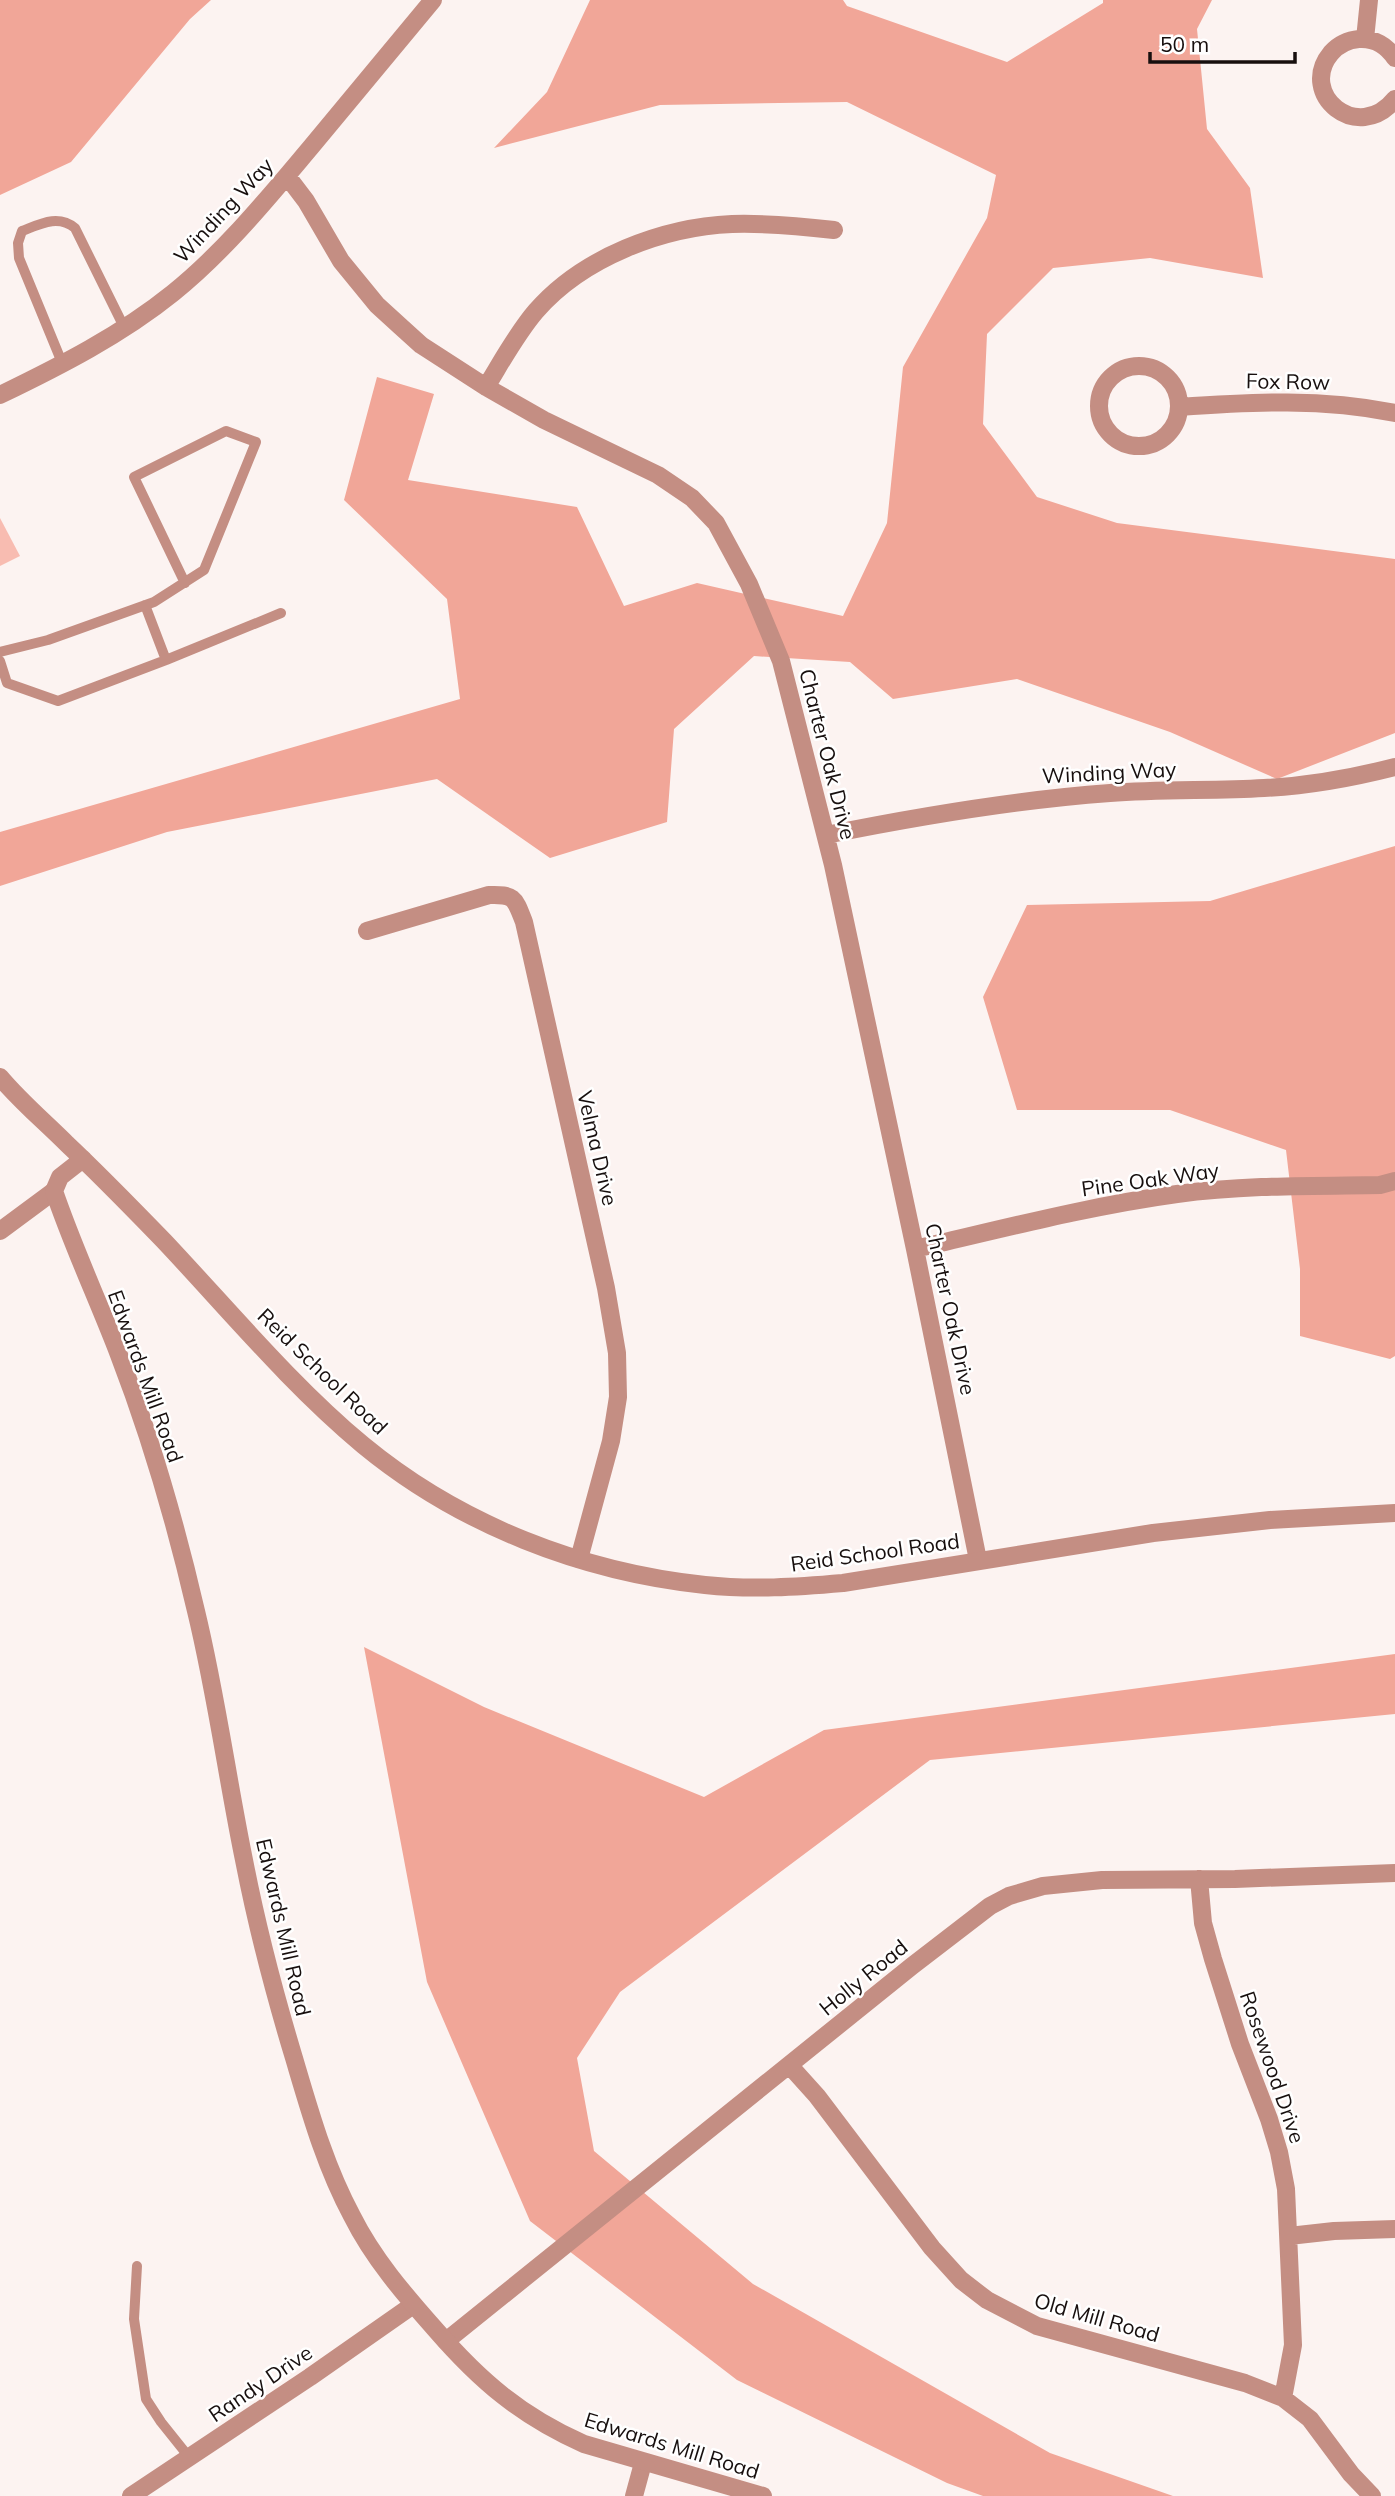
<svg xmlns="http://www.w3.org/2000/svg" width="1395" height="2496" font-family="Mulish,sans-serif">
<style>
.green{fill:#f8bcb1}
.forest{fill:#f1a698}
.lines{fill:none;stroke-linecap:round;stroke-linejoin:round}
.service{stroke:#c48e83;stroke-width:10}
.minor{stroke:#c48e83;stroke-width:18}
.tertiary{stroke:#c48e83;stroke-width:18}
.labels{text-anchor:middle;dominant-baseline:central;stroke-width:5;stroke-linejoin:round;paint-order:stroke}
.street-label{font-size:21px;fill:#170f0e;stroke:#fff}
</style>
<rect width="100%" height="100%" fill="#fcf3f1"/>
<!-- green -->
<path class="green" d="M0 518 20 556 0 566Z"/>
<!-- forest -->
<path class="forest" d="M0 0H211L190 19 71 162 0 195Z
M590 0H843L847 6 1007 62 1103 3V0H1212L1197 29 1207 129 1250 188 1263 278 1150 258 1053 268 987 334 983 424 1037 497 1117 523 1395 559V733L1277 779 1170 732 1017 679 893 699 850 662 754 656 674 729 667 822 550 858 437 779 167 832 0 886V832L460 699 447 599 344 500 377 377 434 394 408 480 577 507 624 606 697 583 843 616 887 523 903 367 987 218 996 175 847 102 660 105 494 148 547 92Z
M1395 846V1356L1390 1359 1300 1336V1269L1286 1150 1170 1110H1017L983 997 1027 905 1210 901Z
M364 1647 484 1707 704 1797 824 1730 1395 1654V1714L930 1760 620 1992 577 2058 594 2151 753 2284 1050 2453 1173 2496H983L947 2483 737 2380 530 2221 427 1982Z"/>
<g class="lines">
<!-- service -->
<path class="service" d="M63 365 19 258 18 243 22 231C40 224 58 214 75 228L124 327
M0 652 48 640 154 602 204 570 256 442 226 431 134 477 185 583
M166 660 281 613
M0 661 7 683 58 701 166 660 145 605
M137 2266 134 2319 146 2399 161 2422 189 2457"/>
<!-- minor -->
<path class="minor" d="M1365 39 1369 0
M1395 58C1387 46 1374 38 1359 39 1347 40 1338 45 1331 53 1297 94 1358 145 1395 99
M287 176 306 201 341 261 377 305 400 326 421 345 486 387 544 420 658 475 692 498 716 523 749 584 781 661 833 865 915 1249 978 1560
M1099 406a40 40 0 1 1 80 0a40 40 0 1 1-80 0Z
M486 387C502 361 517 333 536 311 583 257 663 227 732 224 766 223 800 226 834 230
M0 395C60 366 121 335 173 293 225 251 268 198 311 147 352 98 392 49 433 0
M1179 407C1252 402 1323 398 1395 413
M826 835C920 816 1014 800 1110 793 1161 789 1213 791 1264 788 1308 786 1352 778 1395 767
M367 931 489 895C515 894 515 899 524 922L606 1288 617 1353 618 1397 611 1441 579 1559
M0 1231 54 1191
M915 1249C1002 1229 1089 1206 1177 1194 1244 1185 1313 1186 1380 1185L1395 1181
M1199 1879 1203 1923 1213 1959 1240 2044 1269 2119 1279 2152 1286 2189 1293 2345 1283 2398
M790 2066 817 2096 932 2248 961 2280 987 2300 1037 2326 1245 2383 1283 2398 1310 2419 1351 2474 1372 2496
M1289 2236 1334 2231 1395 2229
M446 2341 912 1966 990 1906 1009 1896 1043 1886 1102 1880 1235 1879 1395 1873
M131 2496 310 2377 413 2305
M634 2496 643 2463"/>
<!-- tertiary -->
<path class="tertiary" d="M0 1077C20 1101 45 1122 67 1144 100 1175 132 1208 164 1241 229 1310 291 1385 363 1445 460 1525 582 1572 705 1585 751 1590 797 1587 843 1583L1153 1533 1270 1520 1395 1513
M83 1159 60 1177 54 1191C73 1247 98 1300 119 1355 151 1438 176 1525 196 1611 216 1693 227 1777 244 1860 257 1927 274 1992 294 2058 310 2112 325 2166 352 2216 373 2258 404 2294 435 2329 480 2381 521 2416 584 2444L763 2496"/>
</g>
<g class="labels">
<!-- street labels -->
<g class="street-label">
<text transform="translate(223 210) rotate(-47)">Winding Way</text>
<text transform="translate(1288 381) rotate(1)">Fox Row</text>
<text transform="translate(828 754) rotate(76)">Charter Oak Drive</text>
<text transform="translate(1109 772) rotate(-3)">Winding Way</text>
<text transform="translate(598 1148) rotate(77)">Velma Drive</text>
<text transform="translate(1150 1179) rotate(-8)">Pine Oak Way</text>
<text transform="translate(951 1309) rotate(78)">Charter Oak Drive</text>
<text transform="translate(323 1371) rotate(44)">Reid School Road</text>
<text transform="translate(146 1376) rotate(70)">Edwards Mill Road</text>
<text transform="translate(875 1552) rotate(-8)">Reid School Road</text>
<text transform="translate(284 1927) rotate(77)">Edwards Mill Road</text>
<text transform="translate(863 1977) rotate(-39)">Holly Road</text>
<text transform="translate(1273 2067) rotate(71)">Rosewood Drive</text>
<text transform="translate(1097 2317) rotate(16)">Old Mill Road</text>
<text transform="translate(260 2383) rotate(-34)">Randy Drive</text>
<text transform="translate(672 2445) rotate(17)">Edwards Mill Road</text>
</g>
</g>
<!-- scale -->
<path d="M1150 52v10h145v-10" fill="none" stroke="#170f0e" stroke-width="3.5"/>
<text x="1160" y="52" font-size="21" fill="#170f0e" stroke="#ffffff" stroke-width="5" paint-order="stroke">50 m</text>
</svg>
